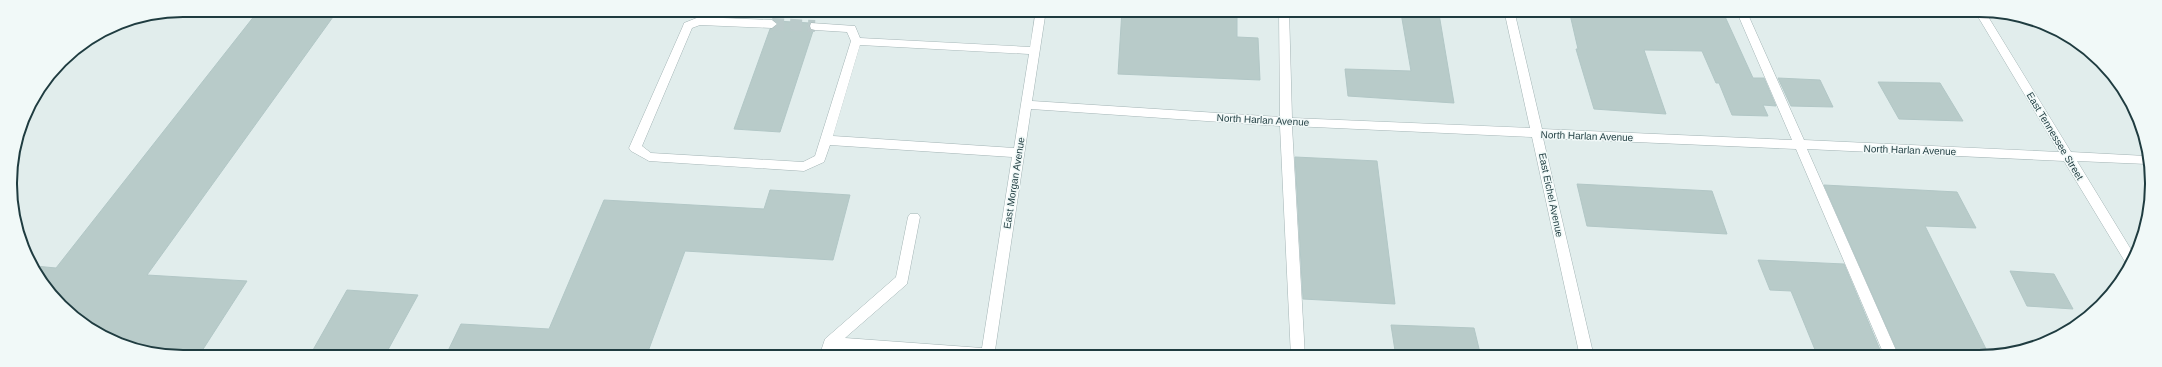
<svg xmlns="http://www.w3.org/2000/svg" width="2162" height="367" font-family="Arial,sans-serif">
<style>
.building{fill:#b8cbc9;stroke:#b2c7c6}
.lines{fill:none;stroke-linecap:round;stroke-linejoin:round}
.minor-tunnel{stroke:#bacaca;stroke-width:12;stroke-dasharray:12 6;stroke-linecap:butt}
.minor-casing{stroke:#a3b4b5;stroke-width:1}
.minor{fill:#fff;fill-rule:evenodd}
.labels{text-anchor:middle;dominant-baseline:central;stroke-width:3;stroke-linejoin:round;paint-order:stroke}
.street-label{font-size:10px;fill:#1f3c40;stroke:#f1f9f8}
.rim{fill:none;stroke:#1f3c40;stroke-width:2}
</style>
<rect width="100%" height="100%" fill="#e1edec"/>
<!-- building -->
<path class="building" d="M259 10H338L147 275 247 281 198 357H172L107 339 53 298 35 266 56 268Z
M1122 10H1237V37L1258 38 1260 80 1118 74Z
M1569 10H1722L1753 78H1764L1776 106 1763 105 1768 116 1732 115 1719 83H1716L1702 51 1644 50 1666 114 1594 109 1576 49H1578Z
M1401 13 1439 14 1454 103 1348 96 1345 69 1411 71Z
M776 21 810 23V29L813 31 780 132 734 129 770 29 778 24Z
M1778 78 1820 80 1833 107 1791 106Z
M1878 82 1940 83 1963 121 1899 119Z
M1295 157 1377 161 1395 304 1303 299Z
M1577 184 1712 191 1727 234 1587 226Z
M1824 185 1957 192 1976 228 1925 226 1990 357H1900Z
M770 190 850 195 833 260 685 251 646 357H445L461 324 549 329 604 200 764 209Z
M1758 260 1844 264 1883 357H1818L1791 291 1770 290Z
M2010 271 2054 274 2073 309 2027 306Z
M347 290 418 295 384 357H309Z
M1391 325 1474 328 1481 357H1396Z"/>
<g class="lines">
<!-- minor-tunnel -->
<path class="minor-tunnel" d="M772 24 815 26"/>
<!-- minor casing -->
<g class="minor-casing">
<path id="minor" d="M1036 10H1046L1032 101 1280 117 1279 10H1289L1292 118 1530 128 1504 10H1514L1542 129 1792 140 1736 10H1746L1804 140 2059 152 1974 10H1984L2071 152 2146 156 2147 164 2077 161 2135 256 2129 265H2127L2064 161 1807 149 1899 357H1885L1796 149 1543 138 1594 357H1580L1532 137 1292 126 1305 357H1291L1280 126 1031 109 994 357H942L835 349 833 357H819L825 339 896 277 908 217 910 214H918L920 217 907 284 845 338 982 348 1012 157 830 145 824 162 804 171 649 161 631 151 629 148 683 26 684 23 699 17 772 20 777 24 772 28 700 25 692 28 642 146 651 153 803 162 815 156 851 41 847 32 815 30 811 29 810 26 811 23 855 26 860 38 1030 47ZM860 45 1029 54 1014 148 833 136Z"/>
</g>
<!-- minor -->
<use href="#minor" class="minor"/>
</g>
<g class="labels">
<!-- street labels -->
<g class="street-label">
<text transform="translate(1263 120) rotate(3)">North Harlan Avenue</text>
<text transform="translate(1587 136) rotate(2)">North Harlan Avenue</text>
<text transform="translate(2055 136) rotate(59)">East Tennessee Street</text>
<text transform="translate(1910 150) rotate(2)">North Harlan Avenue</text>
<text transform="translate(1014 183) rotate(-81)">East Morgan Avenue</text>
<text transform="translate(1551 195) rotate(78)">East Eichel Avenue</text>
</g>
</g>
<!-- crop -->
<path d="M0 0H2162V367H0ZM183 17H1979A166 166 0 0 1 2145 183V184A166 166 0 0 1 1979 350H183A166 166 0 0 1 17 184V183A166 166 0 0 1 183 17Z" fill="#f1f9f8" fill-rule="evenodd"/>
<path class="rim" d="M183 17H1979A166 166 0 0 1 2145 183V184A166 166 0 0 1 1979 350H183A166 166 0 0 1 17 184V183A166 166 0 0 1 183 17Z"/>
</svg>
